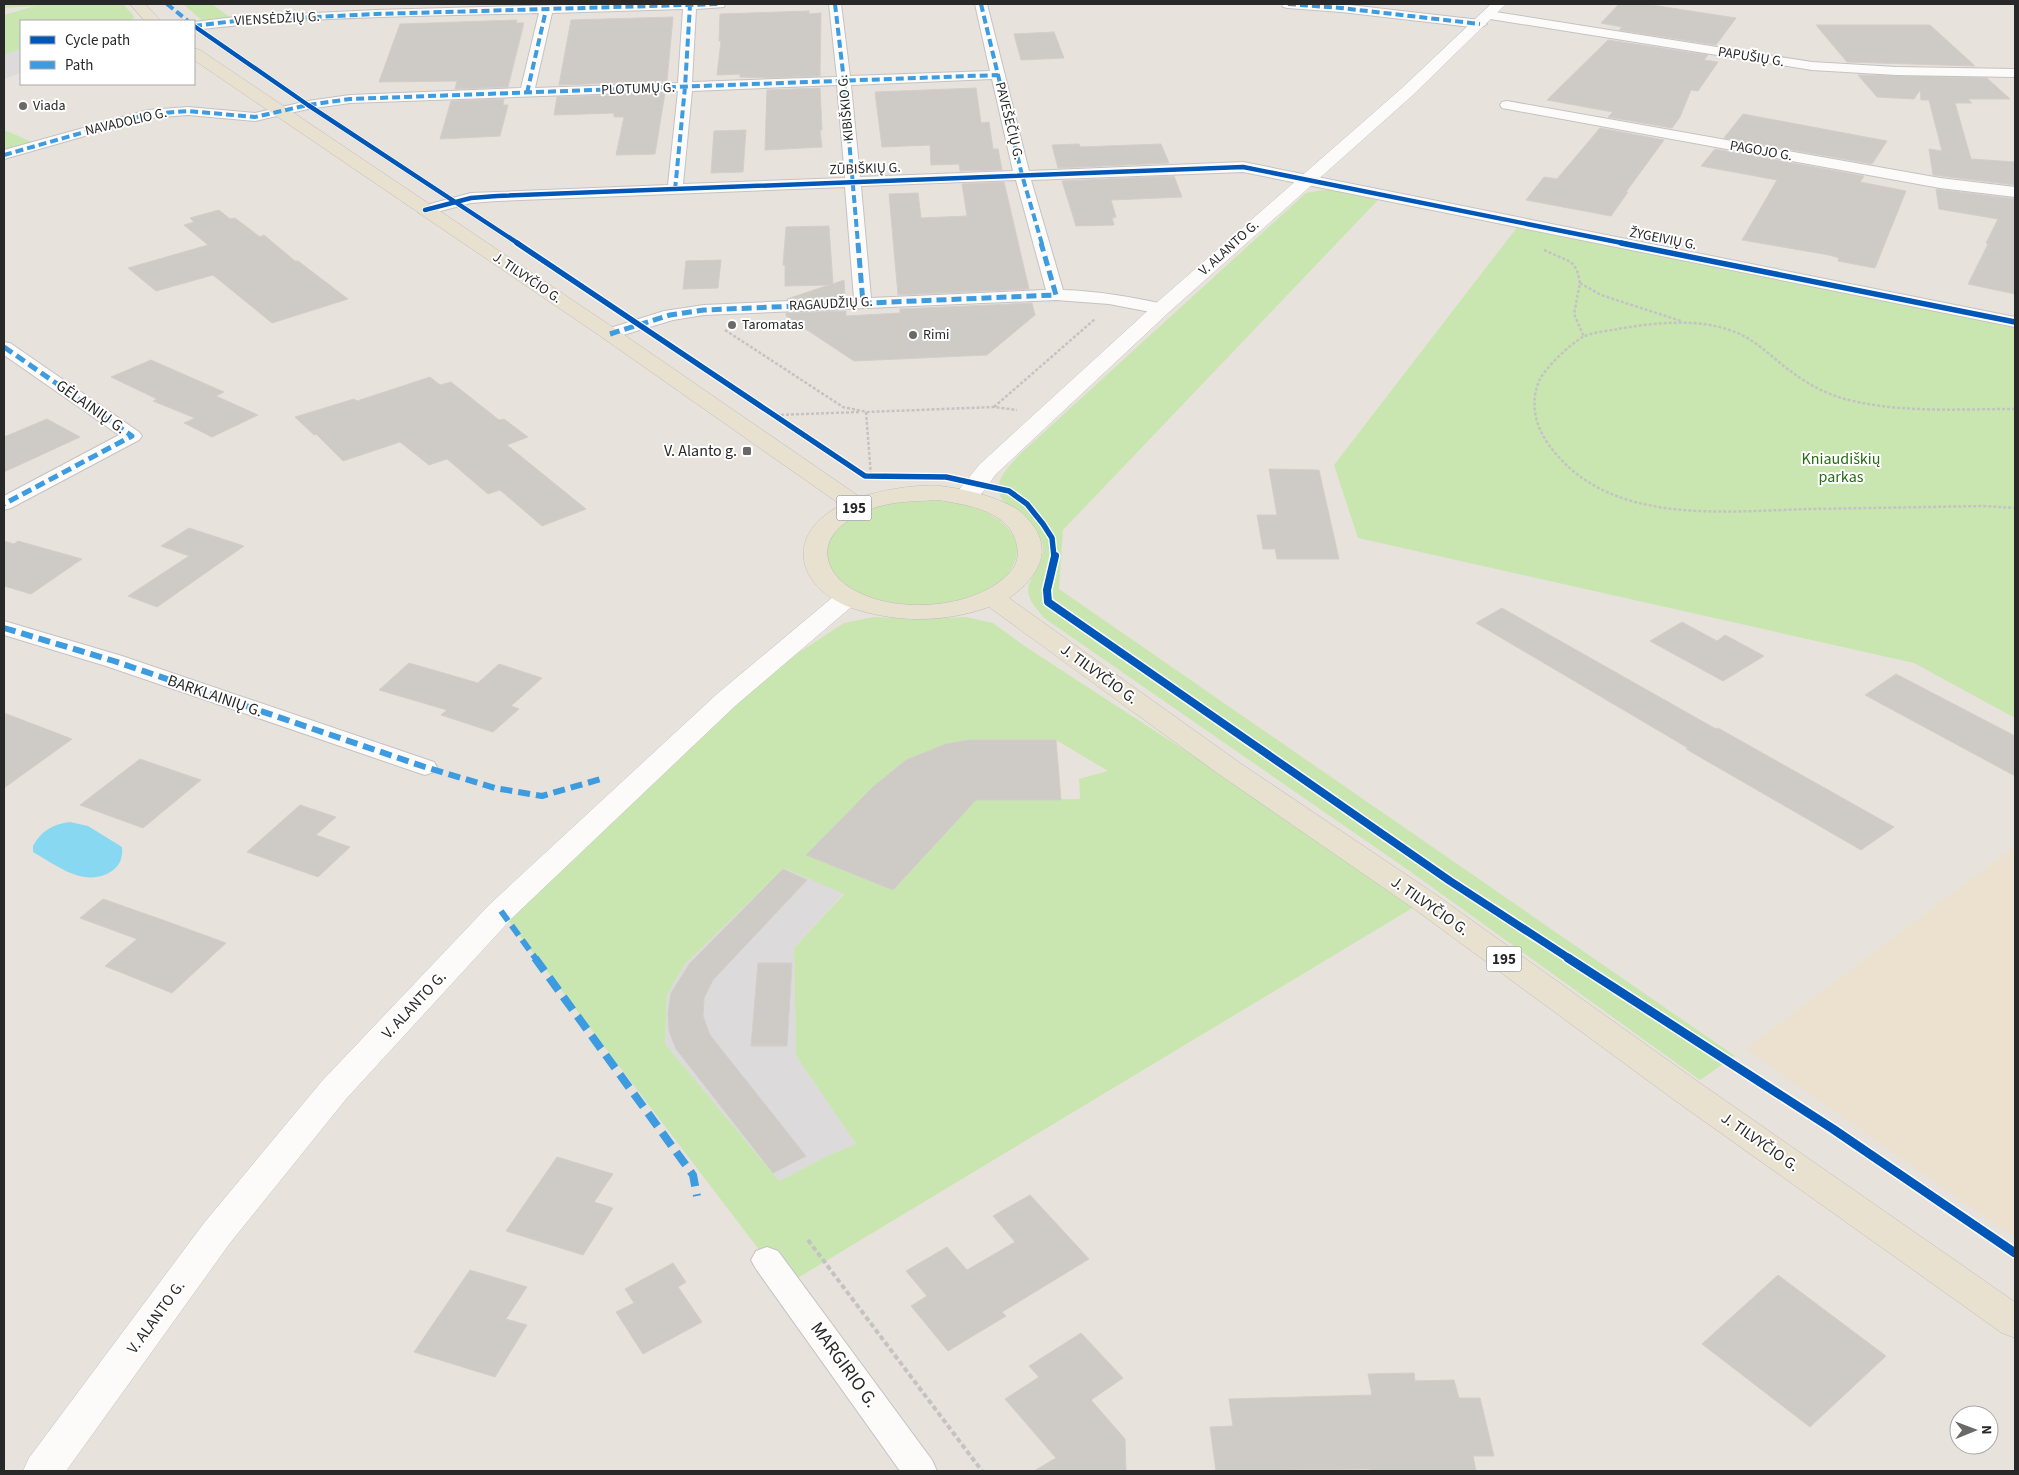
<svg xmlns="http://www.w3.org/2000/svg" width="2019" height="1475" font-family="'Source Sans 3',sans-serif">
<style>
.industrial{fill:#dddadc}
.education{fill:#ece1cf}
.green{fill:#c9e6b1;fill-rule:evenodd}
.water{fill:#88d8f2}
.building{fill:#cecac6;stroke:#d3cec9}
.lines{fill:none;stroke-linecap:round;stroke-linejoin:round}
.street-casing{stroke:#c4c2c3;stroke-width:2}
.secondary-casing{stroke:#c4c2c3;stroke-width:1}
.primary-casing{stroke:#c0bdbb;stroke-width:1}
.path-far1{stroke:#c4c3c3;stroke-width:2.5;stroke-dasharray:3 2;stroke-linecap:butt}
.path{stroke:#c4c3c3;stroke-width:4;stroke-dasharray:5 3;stroke-linecap:butt}
.street{fill:#fcfbfa;fill-rule:evenodd}
.secondary{fill:#fcfbfa;fill-rule:evenodd}
.primary{fill:#e8e1d0;fill-rule:evenodd}
.quiet-far3{stroke:#3d9ce0;stroke-width:4;stroke-dasharray:8 4;stroke-linecap:butt}
.quiet-far2{stroke:#3d9ce0;stroke-width:5;stroke-dasharray:10 5;stroke-linecap:butt}
.quiet-far1{stroke:#3d9ce0;stroke-width:6;stroke-dasharray:12 6;stroke-linecap:butt}
.quiet{stroke:#3d9ce0;stroke-width:8;stroke-dasharray:16 8;stroke-linecap:butt}
.cycleway-far3-casing{stroke:#fff;stroke-width:6}
.cycleway-far2-casing{stroke:#fff;stroke-width:8}
.cycleway-far1-casing{stroke:#fff;stroke-width:11}
.cycleway-casing{stroke:#fff;stroke-width:12}
.cycleway-far3{stroke:#0057b8;stroke-width:4.5}
.cycleway-far2{stroke:#0057b8;stroke-width:5.5}
.cycleway-far1{stroke:#0057b8;stroke-width:8}
.cycleway{stroke:#0057b8;stroke-width:9}
.poi-dot{fill:#6b6967;stroke:#fff;stroke-width:2}
.labels{text-anchor:middle;dominant-baseline:central;stroke-width:4;stroke-linejoin:round;paint-order:stroke}
.far-street-label{font-size:14px;fill:#282828;stroke:#fff}
.far-poi-label{font-size:14px;fill:#282828;stroke:#fff;text-anchor:start}
.shield{fill:#fff;stroke:#686868;stroke-width:1}
.shield-label{font-size:15px;font-weight:bold;fill:#282828}
.street-label{font-size:16px;fill:#282828;stroke:#fff}
.poi-label{font-size:16px;fill:#282828;stroke:#fff;text-anchor:end}
.park-label{font-size:16px;fill:#266b12;stroke:#fff}
.near-street-label{font-size:19px;fill:#282828;stroke:#fff}
</style>
<rect width="100%" height="100%" fill="#e8e2dc"/>
<!-- industrial -->
<path class="industrial" d="M21 49V73L4 79V55Z
M784 868 844 893 794 948 796 1056 856 1144 831 1154 779 1181 665 1044 667 995 685 964Z"/>
<!-- education -->
<path class="education" d="M2015 846V1238L1745 1049Z"/>
<!-- green -->
<path class="green" d="M4 4H123L134 16 132 21H21V49L4 55V15L35 6 4 8Z
M183 4H212L235 21 206 24Z
M4 130 37 144 4 155Z
M1322 190H1337L1378 200 1063 530 1059 589 1735 1056 1700 1080 1411 872 1044 618C1039 611 1032 605 1029 596 1023 579 1049 564 1042 542 1033 516 1004 510 999 493 995 478 1011 465 1020 454L1306 193Z
M1518 226 2015 326V718L1914 663 1358 538 1334 465Z
M924 500C955 502 991 506 1011 532 1017 540 1019 551 1015 561 997 611 901 612 861 594 850 590 842 583 834 574 825 564 824 547 831 536 850 507 893 502 924 500Z
M874 617 918 619 966 617 993 623 1026 647 1232 781 1414 907 786 1285 501 911 726 700 844 623ZM968 740H1056L1108 771 1079 779 1080 799 976 800 893 890 806 855 874 786 906 760 946 744ZM784 868 844 894 794 948 796 1056 856 1144 831 1154 779 1181 665 1044 667 995 685 964Z"/>
<!-- water -->
<path class="water" d="M70 822 88 826 122 847C123 858 120 865 112 871 85 889 56 865 33 852V846C41 831 53 824 70 822Z"/>
<!-- building -->
<path class="building" d="M1619 4H1645L1736 18 1716 45 1619 30 1622 27 1601 23Z
M809 11V14L821 13 820 76 767 78 740 77V74L717 75 721 41H719L720 14Z
M673 17 667 81 559 85 571 20Z
M517 20 516 23H524L508 87 455 89 457 81 379 82 400 24Z
M1816 25H1930L1975 66 1847 62Z
M1054 32 1064 58 1021 60 1014 34Z
M1608 40 1708 55 1704 60 1718 62 1698 91 1691 90 1680 117 1672 128 1608 117 1613 112 1547 100Z
M1858 75 1987 78 2010 99H1968L1972 103H1955L1971 159 2015 162V185L1933 175 1929 149 1942 151 1929 100H1921L1920 90 1914 99 1877 97Z
M820 88 822 130H820L822 147 765 150 767 90Z
M976 88 981 123 989 122 993 149H998L1002 170 960 171 959 164 931 165 930 145 882 147 875 92Z
M665 93 655 154 616 155 624 117H614V113L554 115 557 97Z
M504 99 503 105H508L500 136 440 139 451 101Z
M1743 114 1887 141 1872 164 1724 138Z
M1600 128 1664 140 1626 192H1628L1611 216 1526 200 1544 177 1557 179Z
M746 130 743 172 711 173 714 131Z
M1079 144 1080 147 1161 144 1169 163 1058 168 1052 145Z
M1715 149 1864 176 1860 182 1906 191 1875 268 1838 261 1839 258 1829 255 1742 240 1777 180 1701 166Z
M1174 176 1182 197 1111 200 1116 217 1112 218 1114 225 1076 226 1062 181Z
M1004 182 1029 289 898 295 889 194 918 193 921 218 967 216 962 184Z
M1936 189 2015 199V294L1968 284 1988 244 1986 243 1998 219 1939 209Z
M219 210 230 219 235 218 260 237 264 235 295 261H298L348 299 272 323 213 275 156 291 128 268 208 245 184 225 194 222 190 218Z
M829 226 833 284 844 280 845 297 787 299 829 285 785 286V265H783L786 227Z
M721 260 718 288 683 289 686 261Z
M1032 303 1035 315 987 355 854 361 786 316V313L846 311V316L900 313V309Z
M151 360 224 392 216 396 258 415 212 437 184 423 195 418 153 401 157 399 111 377Z
M430 377 440 385 451 382 499 420 504 419 528 437 507 445 586 509 542 526 500 490 488 494 447 459 429 465 400 442 343 461 316 434 314 435 295 417 354 399 357 401Z
M47 419 80 437 4 472V437Z
M1269 469 1319 470 1339 559H1277L1275 549H1263L1257 515H1277Z
M189 528 244 546 157 607 128 596 189 556 161 546Z
M4 541 14 544 18 541 82 559 31 594 4 586Z
M1502 608 1716 729 1718 728 1894 827 1861 850 1686 749 1688 748 1476 623Z
M1682 622 1717 641 1725 635 1764 656 1723 681 1650 641Z
M409 663 478 683 499 664 542 678 511 706 519 709 493 732 441 715 447 710 379 690Z
M1896 674 2015 736V776L1865 695Z
M4 713 72 739 4 788Z
M968 740H1056L1061 800H976L893 890 806 855 874 786 906 760 946 744Z
M140 759 201 780 143 828 80 805Z
M300 805 336 817 316 835 350 847 318 877 247 852Z
M783 869 807 880 713 980 704 998 703 1016 710 1035 806 1156 773 1173 676 1049 669 1031 668 1013 671 993 690 963Z
M103 899 160 919 226 943 172 993 105 966 137 939 80 918Z
M758 963H792L787 1046H751Z
M557 1157 613 1174 594 1202 613 1208 583 1255 506 1231Z
M1030 1195 1089 1259 1002 1312 1006 1316 948 1351 911 1306 927 1296 906 1271 947 1247 967 1270 1015 1242 993 1216Z
M673 1263 686 1282 678 1287 702 1322 643 1354 616 1312 634 1303 625 1289Z
M470 1270 527 1287 506 1319 527 1325 495 1377 414 1352Z
M1778 1275 1886 1356 1810 1427 1702 1344Z
M1081 1333 1123 1378 1091 1400 1125 1439 1126 1471H1034L1056 1458 1005 1399 1039 1377 1029 1366Z
M1414 1373 1415 1381 1454 1380 1459 1398H1480L1494 1456H1473L1476 1471H1370L1369 1469 1216 1471 1210 1427 1233 1426 1229 1399 1372 1395 1368 1374Z"/>
<g class="lines">
<!-- street casing -->
<g class="street-casing">
<path id="street" d="M595 4H725L724 7 696 9 692 82 837 77 829 4H841L850 76 990 71 975 4H987L1029 171 1243 162 2015 317V327L1243 172 1031 180 1063 290C1098 291 1133 297 1167 305L1170 309 1167 313 1161 314 1109 304 1056 300 704 315 673 320 610 339 604 338 601 334 604 330 664 311 704 305 854 298 845 187 497 201 471 203 425 215 419 213 417 210 419 207 471 193 668 185 678 91 350 103 308 109 255 121 188 115 148 118 4 159V150L148 110 188 107 255 113 308 101 350 95 521 88 539 13C424 16 308 16 194 30V22L235 17 376 10ZM683 9 678 83 535 88 552 13ZM992 79 1013 171 860 177 851 85ZM837 85 845 178 683 184 692 91ZM1016 180 1046 290 871 298 861 186Z
M1282 4H1341L1480 20 1487 24 1480 28 1341 12 1288 8 1283 7Z
M1489 11 1812 62 1896 67 2015 69V77L1896 75 1812 70 1484 18 1483 15 1484 12Z
M1507 101 1940 178 2015 187V197L1940 188 1502 108 1500 105 1502 102Z
M4 342 10 343 139 432 142 436 139 440 11 508 4 510V496L119 435 4 355Z
M4 621 122 656 434 762 437 767 434 772 425 775 416 772 106 666 4 635Z
M767 1247 778 1251 932 1460 937 1471H900L756 1269 751 1260 756 1251Z"/>
</g>
<!-- secondary casing -->
<g class="secondary-casing">
<path id="secondary" d="M1491 4H1506L1414 94 1168 313 996 474C985 488 977 507 957 502L953 497 980 464 1154 305 1402 88Z
M848 589 857 592 861 597 857 602 735 706 512 918 346 1099 230 1243 66 1471H23L29 1458 204 1223 322 1081 490 904 717 694 839 592Z"/>
</g>
<!-- primary casing -->
<g class="primary-casing">
<path id="primary" d="M130 4H145L161 21H145Z
M194 48 200 50 617 330 860 497C885 490 914 484 940 486 965 489 995 496 1017 509 1024 514 1030 521 1035 528 1053 557 1032 582 1009 598L1240 763 1435 894 1697 1081 2015 1302V1338L2002 1333 1673 1099 1413 908 1220 775 989 607C946 622 902 623 858 610 799 592 780 537 841 505L603 338 194 60ZM938 500C968 505 1011 511 1017 546 1019 555 1017 564 1011 571 981 606 913 612 872 598 853 591 836 582 829 563 818 530 862 509 889 504 905 501 922 501 938 500Z"/>
</g>
<!-- path-far1 -->
<path class="path-far1" d="M1544 250 1571 262 1577 270 1580 283 1574 314 1584 337
M1580 283 1601 295 1681 321
M725 330 843 407 867 412 994 407 1017 410
M994 407 1095 319
M2015 409C1962 409 1906 413 1853 401 1825 395 1802 381 1780 363 1768 353 1756 342 1742 335 1704 317 1658 322 1618 329 1607 331 1593 332 1583 337 1571 343 1544 369 1539 381 1530 403 1535 426 1549 445 1608 527 1723 511 1811 509 1869 508 1926 507 1984 506L2015 508
M866 412 871 476
M776 415 860 412"/>
<!-- path -->
<path class="path" d="M808 1240 982 1471"/>
<!-- street -->
<use href="#street" class="street"/>
<!-- secondary -->
<use href="#secondary" class="secondary"/>
<!-- primary -->
<use href="#primary" class="primary"/>
<!-- quiet-far3 -->
<path class="quiet-far3" d="M167 4 188 21
M835 4 844 81 858 244
M981 4 1022 175 1042 244
M1288 4 1341 8 1480 24
M194 26 235 21 376 14 719 4
M527 93 546 10
M4 155 148 114 188 111 255 117 308 105 350 99 998 75
M675 190 685 87 690 5"/>
<!-- quiet-far2 -->
<path class="quiet-far2" d="M858 243 863 303
M610 334 670 315 704 310 1056 295 1041 243
M4 347 132 436 4 504"/>
<!-- quiet-far1 -->
<path class="quiet-far1" d="M4 628 114 661 425 767 495 788 542 796 601 779
M501 911 536 959"/>
<!-- quiet -->
<path class="quiet" d="M535 958 693 1175 697 1196"/>
<!-- cycleway-far3 casing -->
<g class="cycleway-far3-casing">
<path id="cycleway-far3" d="M194 26 308 105 519 244
M425 210 471 198 497 196 1243 167 1627 244"/>
</g>
<!-- cycleway-far2 casing -->
<g class="cycleway-far2-casing">
<path id="cycleway-far2" d="M517 243 865 476 946 477 1009 491 1027 504 1043 524 1052 538 1054 557
M1621 243 2015 322"/>
</g>
<!-- cycleway-far1 casing -->
<g class="cycleway-far1-casing">
<path id="cycleway-far1" d="M1055 556 1047 590 1048 602 1450 881 1570 959"/>
</g>
<!-- cycleway casing -->
<g class="cycleway-casing">
<path id="cycleway" d="M1568 958 1833 1129 2015 1253"/>
</g>
<!-- cycleway-far3 -->
<use href="#cycleway-far3" class="cycleway-far3"/>
<!-- cycleway-far2 -->
<use href="#cycleway-far2" class="cycleway-far2"/>
<!-- cycleway-far1 -->
<use href="#cycleway-far1" class="cycleway-far1"/>
<!-- cycleway -->
<use href="#cycleway" class="cycleway"/>
</g>
<!-- markers -->
<g class="poi-dot">
<circle cx="23" cy="106" r="5"/>
<circle cx="732" cy="325" r="5"/>
<circle cx="913" cy="335" r="5"/>
<rect x="742" y="446" width="10" height="10" rx="2.5"/>
</g>
<g class="labels">
<!-- far-street labels -->
<g class="far-street-label">
<text transform="translate(277 19) rotate(-3)">VIENSĖDŽIŲ G.</text>
<text transform="translate(1751 57) rotate(9)">PAPUŠIŲ G.</text>
<text transform="translate(638 89) rotate(-2)">PLOTUMŲ G.</text>
<text transform="translate(846 108) rotate(-95)">KIBIŠKIO G.</text>
<text transform="translate(1009 121) rotate(76)">PAVEŠEČIŲ G.</text>
<text transform="translate(126 122) rotate(-13)">NAVADOLIO G.</text>
<text transform="translate(1761 151) rotate(10)">PAGOJO G.</text>
<text transform="translate(865 169) rotate(-2)">ZŪBIŠKIŲ G.</text>
<text transform="translate(1663 239) rotate(11)">ŽYGEIVIŲ G.</text>
<text transform="translate(1229 248) rotate(-42)">V. ALANTO G.</text>
<text transform="translate(527 278) rotate(34)">J. TILVYČIO G.</text>
<text transform="translate(831 304) rotate(-3)">RAGAUDŽIŲ G.</text>
</g>
<!-- far-poi labels -->
<g class="far-poi-label">
<text x="33" y="106">Viada</text>
<text x="742" y="325">Taromatas</text>
<text x="923" y="335">Rimi</text>
</g>
<!-- shield labels -->
<g class="shield">
<rect x="836.5" y="495.5" width="35" height="25" rx="4"/>
<rect x="1486.5" y="946.5" width="35" height="25" rx="4"/>
</g>
<g class="shield-label">
<text x="854" y="508">195</text>
<text x="1504" y="959">195</text>
</g>
<!-- street labels -->
<g class="street-label">
<text transform="translate(91 407) rotate(35)">GĖLAINIŲ G.</text>
<text transform="translate(1099 674) rotate(36)">J. TILVYČIO G.</text>
<text transform="translate(215 696) rotate(19)">BARKLAINIŲ G.</text>
<text transform="translate(1430 906) rotate(35)">J. TILVYČIO G.</text>
<text transform="translate(414 1005) rotate(-47)">V. ALANTO G.</text>
<text transform="translate(1760 1142) rotate(35)">J. TILVYČIO G.</text>
<text transform="translate(156 1317) rotate(-54)">V. ALANTO G.</text>
</g>
<!-- poi labels -->
<g class="poi-label">
<text x="737" y="451">V. Alanto g.</text>
</g>
<!-- park labels -->
<g class="park-label">
<text x="1841" y="459">Kniaudiškių<tspan x="1841" dy="18">parkas</tspan></text>
</g>
<!-- near-street labels -->
<g class="near-street-label">
<text transform="translate(844 1365) rotate(54)">MARGIRIO G.</text>
</g>
</g>
<!-- border -->
<rect width="2019" height="1475" fill="none" stroke="#282828" stroke-width="10"/>
<!-- legend -->
<rect x="20" y="20" width="175" height="65" fill="#ffffff" stroke="#a9a9a9"/>
<rect x="30" y="36" width="25" height="8" fill="#0057b8" stroke="#a9a9a9"/>
<text x="65" y="45" font-size="15" fill="#282828">Cycle path</text>
<rect x="30" y="61" width="25" height="8" fill="#3d9ce0" stroke="#a9a9a9"/>
<text x="65" y="70" font-size="15" fill="#282828">Path</text>
<!-- north arrow -->
<g transform="translate(1974 1430) rotate(89)"><circle r="24" fill="#ffffff" stroke="#a9a9a9"/>
<path d="M0-4L9 19L0 12L-9 19Z" fill="#6b6967"/>
<text y="-8" font-size="14" font-weight="bold" text-anchor="middle" fill="#282828">N</text>
</g>
</svg>
